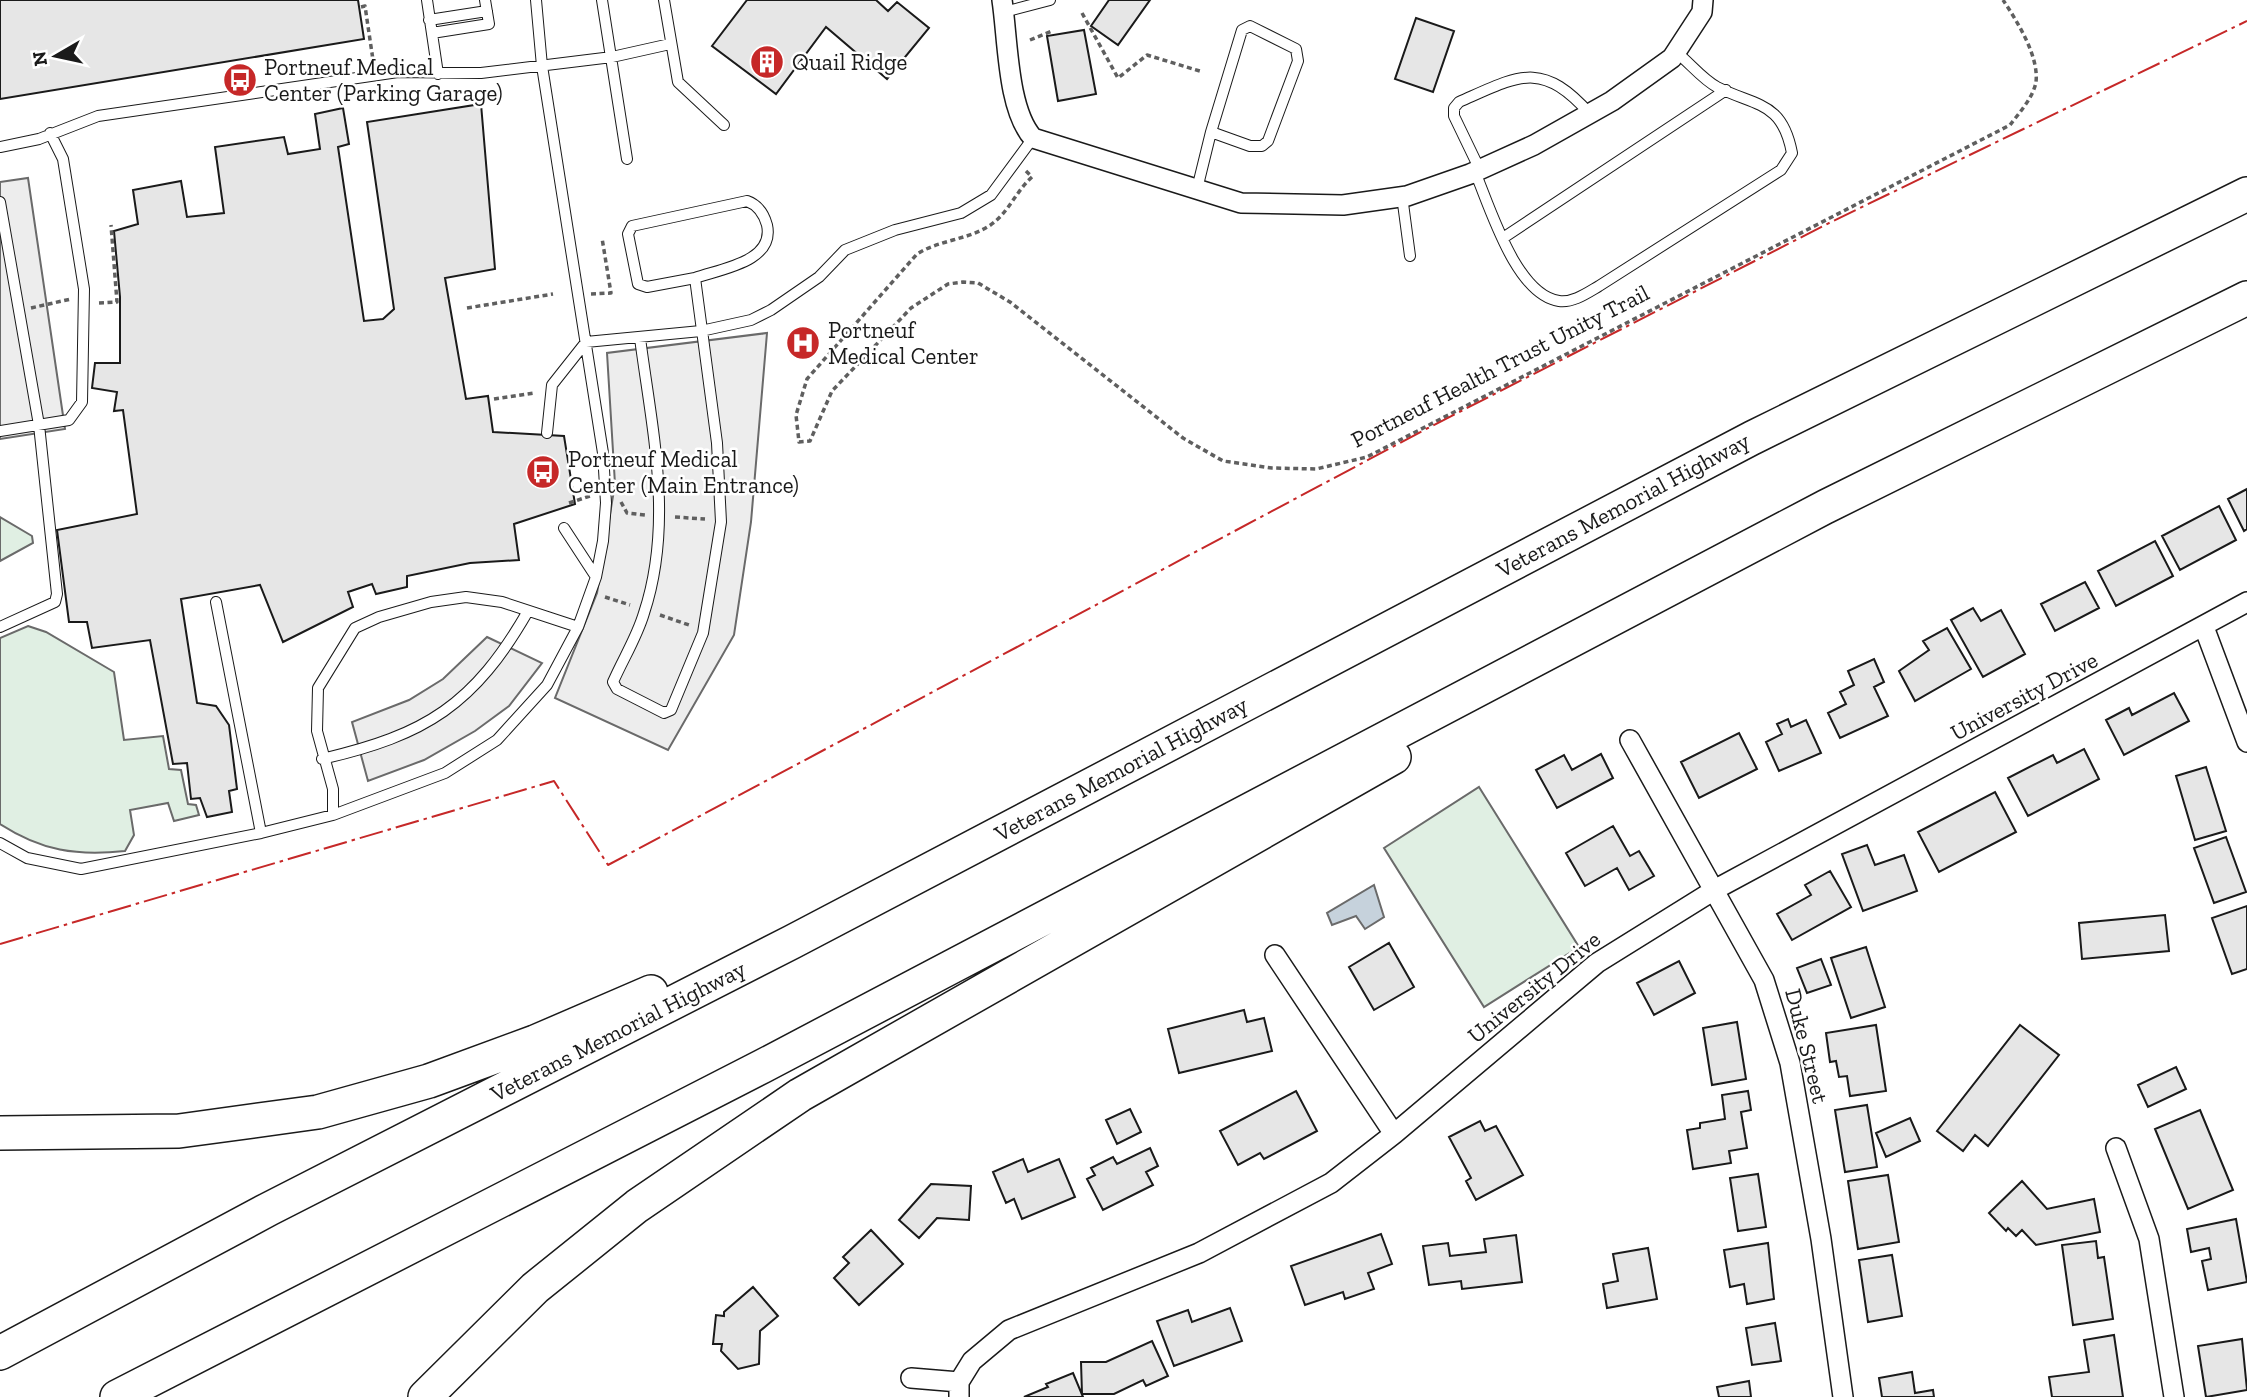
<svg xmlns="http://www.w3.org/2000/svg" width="2247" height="1397" font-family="'Zilla Slab',serif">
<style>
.green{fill:#e0efe3;stroke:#6a6a6a;stroke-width:2}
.parking{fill:#ededed;stroke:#6a6a6a;stroke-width:2}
.water{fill:#c6d2dc;stroke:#6a6a6a;stroke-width:2}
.building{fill:#e6e6e6;stroke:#1a1a1a;stroke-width:2}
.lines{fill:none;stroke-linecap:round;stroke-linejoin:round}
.service-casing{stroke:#1a1a1a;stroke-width:12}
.minor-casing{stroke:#1a1a1a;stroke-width:22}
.motorway-casing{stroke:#1a1a1a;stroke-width:36}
.path{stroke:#5f5f5f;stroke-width:3.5;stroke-dasharray:5 3.5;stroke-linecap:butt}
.service{stroke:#fff;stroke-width:10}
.minor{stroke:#fff;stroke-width:19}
.motorway{stroke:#fff;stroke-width:33}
.power{stroke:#c62828;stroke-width:2;stroke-dasharray:24 5 3.5 5;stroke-linecap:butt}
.labels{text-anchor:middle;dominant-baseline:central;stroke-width:5;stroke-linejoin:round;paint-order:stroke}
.poi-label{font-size:23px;fill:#1a1a1a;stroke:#fff;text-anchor:start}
.street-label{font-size:23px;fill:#1a1a1a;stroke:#fff}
</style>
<rect width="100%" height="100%" fill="#fff"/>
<!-- green -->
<path class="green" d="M0 517 32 536 33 543 0 561Z
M28 626 46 632 114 672 124 740 163 736 169 769 181 770 188 804 196 805 199 815 174 821 168 803 130 810 134 835 125 851C76 856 42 851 0 824V638Z
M1479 787 1579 947 1484 1007 1384 848Z"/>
<!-- parking -->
<path class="parking" d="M28 178 65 429 0 439V182Z
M767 333 751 522 734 635 668 750 555 698 597 593 615 484 607 353Z
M487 637 542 663 509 706 475 731 424 760 368 781 352 722 409 700 443 679Z"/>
<!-- water -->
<path class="water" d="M1374 885 1384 917 1365 929 1356 916 1332 925 1327 913Z"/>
<!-- building -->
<path class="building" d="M0 0H358L364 39 0 99Z
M747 0H876L888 11 897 2 929 28 887 79 826 27 776 94 712 46Z
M1109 0H1150L1118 45 1091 26Z
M1416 18 1454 31 1433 92 1395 79Z
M1084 30 1096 94 1058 101 1047 36Z
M481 104 495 269 445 278 466 399 488 396 493 432 564 436 575 504 514 524 519 560 470 563 407 576V587L376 594 372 584 348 592 353 607 283 642 260 585 181 599 197 703 216 706 229 725 237 789 229 791 232 812 207 817 200 798 191 799 187 763 173 764 150 640 92 648 87 622H69L57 530 137 514 123 410 114 411 117 392 92 388 95 363H120V297L114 231 138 224 133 190 181 181 187 217 224 213 215 147 284 137 288 154 320 149 315 114 343 108 349 144 338 147 364 321 383 319 394 309 367 122Z
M2247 489V529L2244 531 2228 499Z
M2219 506 2236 540 2180 570 2162 536Z
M2155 541 2173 576 2116 606 2098 571Z
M2085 582 2099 608 2055 631 2041 604Z
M1973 608 1981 621 2001 610 2025 654 1983 677 1951 620Z
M1947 628 1971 669 1915 701 1899 671 1929 650 1923 641Z
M1874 659 1884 682 1874 687 1888 716 1840 738 1828 713 1846 704 1840 692 1854 685 1848 671Z
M2174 693 2189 721 2124 755 2106 720 2129 708 2132 715Z
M1788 719 1791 727 1806 720 1821 753 1779 771 1766 742 1782 734 1777 724Z
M1739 733 1757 769 1699 798 1681 762Z
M2084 749 2099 779 2028 816 2008 778 2053 755 2057 763Z
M1601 754 1613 778 1557 808 1536 770 1564 755 1572 770Z
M2206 767 2226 831 2195 840 2176 776Z
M1995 792 2016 832 1939 872 1918 832Z
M1613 826 1630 856 1639 851 1654 876 1629 890 1617 868 1585 886 1566 853Z
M2226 837 2246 892 2214 903 2194 848Z
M1867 845 1875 865 1904 855 1917 891 1863 911 1842 854Z
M1830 871 1851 907 1792 940 1777 914 1811 895 1805 885Z
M2247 906V969L2232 974 2212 918Z
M2165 915 2169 951 2082 959 2079 923Z
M1389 943 1414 987 1374 1010 1349 967Z
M1866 947 1885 1007 1851 1018 1831 958Z
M1821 959 1831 985 1807 993 1797 968Z
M1679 961 1695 993 1654 1015 1637 983Z
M1244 1010 1247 1022 1264 1018 1272 1051 1179 1073 1168 1029Z
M1737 1022 1746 1079 1712 1085 1703 1028Z
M1876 1025 1886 1091 1850 1096 1847 1076 1839 1077 1836 1061 1830 1062 1826 1033Z
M2020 1025 2059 1055 1988 1146 1975 1135 1963 1151 1937 1131Z
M2176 1067 2186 1089 2148 1107 2138 1085Z
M1296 1091 1317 1131 1264 1159 1260 1153 1238 1165 1220 1131Z
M1748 1091 1751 1110 1741 1112 1747 1148 1729 1151 1731 1163 1693 1169 1687 1130 1700 1128V1123L1725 1119 1722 1095Z
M1867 1105 1877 1167 1845 1172 1835 1110Z
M1130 1109 1141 1132 1117 1144 1106 1120Z
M2200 1110 2233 1190 2188 1209 2155 1129Z
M1910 1118 1920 1141 1886 1157 1876 1133Z
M1480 1121 1485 1131 1496 1126 1523 1175 1476 1200 1466 1181 1471 1178 1449 1137Z
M1150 1148 1158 1166 1146 1172 1153 1185 1103 1210 1087 1179 1095 1175 1091 1168 1113 1157 1117 1164Z
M1023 1159 1028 1172 1059 1159 1075 1197 1022 1219 1014 1199 1006 1203 993 1172Z
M1758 1174 1766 1227 1738 1231 1730 1178Z
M1888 1175 1899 1242 1858 1249 1848 1181Z
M2022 1181 2047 1209 2094 1199 2100 1232 2036 1245 2022 1230 2016 1236 2008 1228 2006 1231 1989 1213Z
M931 1184 971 1186 969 1220 937 1218 919 1238 899 1220Z
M2236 1219 2247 1282 2208 1290 2202 1261 2211 1259 2209 1248 2191 1252 2187 1229Z
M871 1230 903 1264 859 1305 834 1278 849 1263 843 1257Z
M1381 1234 1392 1264 1368 1273 1374 1289 1345 1299 1343 1292 1305 1305 1291 1266Z
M1516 1235 1522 1282 1462 1289 1461 1281 1429 1285 1423 1246 1448 1243 1450 1256 1486 1252 1484 1239Z
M2096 1241 2098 1258 2104 1257 2113 1319 2073 1325 2062 1245Z
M1768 1243 1774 1299 1747 1304 1744 1284 1730 1287 1724 1250Z
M1648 1248 1657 1299 1607 1308 1603 1284 1618 1281 1613 1254Z
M1892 1255 1902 1316 1868 1322 1859 1260Z
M753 1287 778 1316 760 1331 759 1364 738 1369 721 1351 722 1344H713L716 1315 724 1316V1312Z
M1230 1308 1242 1341 1174 1366 1157 1321 1188 1310 1192 1322Z
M1775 1323 1781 1361 1752 1365 1746 1328Z
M2114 1335 2123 1397H2052L2049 1377 2089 1372 2084 1340Z
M2242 1339 2247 1390 2206 1397 2198 1346Z
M1152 1341 1168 1376 1146 1386 1143 1380 1114 1394H1082L1081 1362H1106Z
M1912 1372 1915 1393 1933 1390 1934 1397H1882L1879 1378Z
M1073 1373 1083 1397H1024L1048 1387 1046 1384Z
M1749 1381 1751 1397H1719L1717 1387Z"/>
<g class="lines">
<!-- service casing -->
<g class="service-casing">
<path id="service" d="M427 0 438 74
M602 0 627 159
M664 0 678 82 724 125
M1004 12 1050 0
M429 20 487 11
M1250 26 1296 49 1298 61 1268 141 1262 146H1250L1211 132 1242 30Z
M432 33 489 24 485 0
M0 147 39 139 98 116 398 72 481 73 612 57 670 44
M1480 170 1454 116V108L1459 102C1518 76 1541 59 1590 114
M1475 172C1490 207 1516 295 1559 301 1573 303 1587 293 1599 286L1781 170 1792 153C1782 101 1757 107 1717 87 1702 79 1690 63 1676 52
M1197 189 1211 132
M1402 196 1410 256
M0 202 39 425 57 594 55 602 0 627
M1503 238 1726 90
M640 338C652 430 674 522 644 613 637 637 623 659 613 682L617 689 664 713 671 710 703 633 721 522 717 443 695 278 647 287 638 284 628 234 632 226 747 201C758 205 764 214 767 225 775 262 720 269 695 278
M0 431 69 420 82 402 84 289 63 159 50 133
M547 433 552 385 586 342 701 331 751 320 771 310 819 277 845 250 895 230 961 213 991 195 1033 138
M564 528 596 577
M216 602 261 833
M322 759C426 735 474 705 528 611
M333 815V789L317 731 318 688 355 628 379 617 431 602 466 597 502 602 578 627
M0 843 27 858 81 869 261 833 333 815 445 773 497 740 547 685 578 627 596 577 603 541 606 503 603 453 542 66 536 0"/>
</g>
<!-- minor casing -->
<g class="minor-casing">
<path id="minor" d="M1002 0C1008 39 1007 109 1033 138L1241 203 1343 205 1407 196 1470 174 1534 145 1612 101 1672 58 1702 12 1703 0
M2204 627 2247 742
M1630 740 1764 980 1790 1063 1821 1239 1843 1397
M1275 955 1394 1134
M2116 1148 2149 1239 2174 1397
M911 1378 959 1382
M959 1397V1382L972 1361 1009 1330 1199 1253 1331 1183 1394 1134 1597 963 1716 889 2247 602"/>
</g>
<!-- motorway casing -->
<g class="motorway-casing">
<path id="motorway" d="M0 1133 179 1131 318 1112 429 1081 535 1042 651 992
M0 1353 269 1209 792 942 1752 438 2247 194
M117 1397 763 1066 1825 507 2247 298
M425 1397 535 1288 637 1206 800 1095 1394 757"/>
</g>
<!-- path -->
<path class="path" d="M361 7 365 6 373 60
M1082 13 1118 78 1147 55 1203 72
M1030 40 1052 31
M1026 171 1032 177C1015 192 1009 213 989 226 967 240 939 240 917 254L807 379 796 415 799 442 810 441 832 391 911 308 948 284 963 282 978 283 1010 302 1183 438 1223 461 1272 468 1316 469 1367 457 2010 125C2019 113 2033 98 2036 82 2039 56 2017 21 2003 0
M591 294 611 293 602 238
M99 303 117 302 111 225
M31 308 71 299
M467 308 553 294
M494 399 534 393
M621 502 627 513 645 515
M569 503 590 496
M675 517 705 519
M605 597 630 605
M660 615 689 625"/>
<!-- service -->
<use href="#service" class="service"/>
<!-- minor -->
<use href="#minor" class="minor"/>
<!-- motorway -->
<use href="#motorway" class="motorway"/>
<!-- power -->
<path class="power" d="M0 944 554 781 608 865 1428 428 1831 222 2247 21"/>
</g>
<!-- icons -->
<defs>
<g id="building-disc" transform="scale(1.75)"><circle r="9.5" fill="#c62828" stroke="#fff"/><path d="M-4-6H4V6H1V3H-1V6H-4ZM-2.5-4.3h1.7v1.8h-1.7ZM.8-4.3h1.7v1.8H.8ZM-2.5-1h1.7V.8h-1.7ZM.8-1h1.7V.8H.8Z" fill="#fff"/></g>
<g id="bus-disc" transform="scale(1.75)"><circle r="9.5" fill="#c62828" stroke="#fff"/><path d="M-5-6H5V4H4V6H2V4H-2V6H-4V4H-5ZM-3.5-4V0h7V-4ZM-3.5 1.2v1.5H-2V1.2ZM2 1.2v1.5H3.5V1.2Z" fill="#fff"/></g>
<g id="hospital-disc" transform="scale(1.75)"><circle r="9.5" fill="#c62828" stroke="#fff"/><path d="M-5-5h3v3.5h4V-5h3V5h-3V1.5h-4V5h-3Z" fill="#fff"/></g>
</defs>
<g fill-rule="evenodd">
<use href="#building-disc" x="767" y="62"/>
<use href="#bus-disc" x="240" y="80"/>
<use href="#hospital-disc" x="803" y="343"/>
<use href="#bus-disc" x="543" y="472"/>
</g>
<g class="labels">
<!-- poi labels -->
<g class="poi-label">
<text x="792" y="62">Quail Ridge</text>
<text x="264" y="67">Portneuf Medical<tspan x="264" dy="26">Center (Parking Garage)</tspan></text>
<text x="828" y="330">Portneuf<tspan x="828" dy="26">Medical Center</tspan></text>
<text x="568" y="459">Portneuf Medical<tspan x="568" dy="26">Center (Main Entrance)</tspan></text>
</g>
<!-- street labels -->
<g class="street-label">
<text transform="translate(1500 366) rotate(-27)">Portneuf Health Trust Unity Trail</text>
<text transform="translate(1623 505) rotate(-28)">Veterans Memorial Highway</text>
<text transform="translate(2024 696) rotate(-28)">University Drive</text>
<text transform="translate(1121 769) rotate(-28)">Veterans Memorial Highway</text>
<text transform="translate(1534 987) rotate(-39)">University Drive</text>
<text transform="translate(618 1031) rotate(-27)">Veterans Memorial Highway</text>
<text transform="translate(1807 1046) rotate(76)">Duke Street</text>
</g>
</g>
<!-- north arrow -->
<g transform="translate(56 56) rotate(261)" stroke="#ffffff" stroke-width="5" paint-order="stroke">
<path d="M0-5L12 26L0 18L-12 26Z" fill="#1a1a1a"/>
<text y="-10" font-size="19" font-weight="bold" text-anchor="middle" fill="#1a1a1a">N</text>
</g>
</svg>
